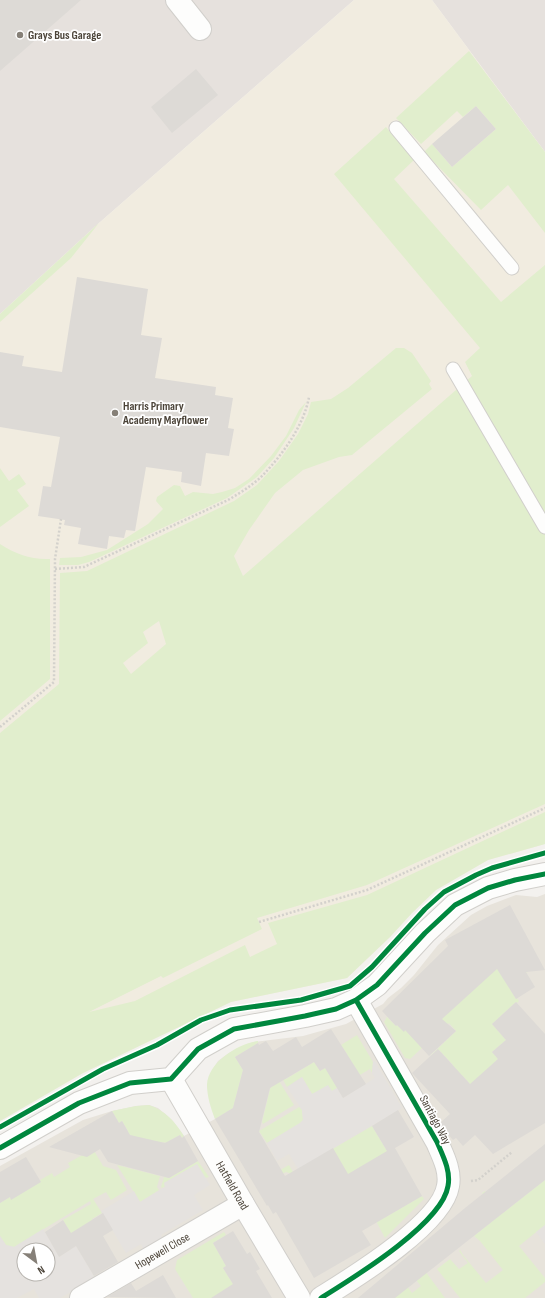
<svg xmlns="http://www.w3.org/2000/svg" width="545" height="1298" font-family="'Sofia Sans Condensed',sans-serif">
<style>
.residential{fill:#e7e3db;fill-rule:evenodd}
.industrial{fill:#e6e1dd}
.education{fill:#f1ece0}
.green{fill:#e1eecd;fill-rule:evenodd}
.parking{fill:#e5e2df;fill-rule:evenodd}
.building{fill:#dddad6}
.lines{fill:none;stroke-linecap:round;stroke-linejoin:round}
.service-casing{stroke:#d1cfcb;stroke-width:15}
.minor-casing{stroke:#d1cfcb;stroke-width:24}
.tertiary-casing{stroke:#d1cfcb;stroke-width:24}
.path{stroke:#d3d1cc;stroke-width:2.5;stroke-dasharray:2 2;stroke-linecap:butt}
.service{stroke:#fdfdfc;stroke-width:13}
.minor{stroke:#fdfdfc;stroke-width:22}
.tertiary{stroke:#fdfdfc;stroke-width:22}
.cycleway-casing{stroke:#fff;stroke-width:8}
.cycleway{stroke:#00873e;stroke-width:5}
.poi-dot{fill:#868078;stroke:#fff;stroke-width:1.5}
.labels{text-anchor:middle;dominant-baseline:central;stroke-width:3.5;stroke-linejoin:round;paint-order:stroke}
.poi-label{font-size:12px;font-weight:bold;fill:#4b4338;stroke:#fff;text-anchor:start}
.street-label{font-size:12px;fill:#4b4338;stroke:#fff}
</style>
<rect width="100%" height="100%" fill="#f3f1ee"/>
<!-- residential -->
<path class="residential" d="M545 894V1298H0V1166L83 1120 112 1111 136 1106 149 1105 158 1108 172 1120 184 1136 215 1119 207 1085 213 1069 218 1061 229 1053 253 1042 303 1036 346 1024 383 1004 388 998 401 988 414 975 438 945 471 915 487 906 516 895 537 897ZM24 1250H48V1274H24Z"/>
<!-- industrial -->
<path class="industrial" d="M0 0H354L99 223 0 314Z
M432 0H545V152Z"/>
<!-- education -->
<path class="education" d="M354 0H432L545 152V844L488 860 436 890 412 913 390 937 347 978 231 1002 83 1073 0 1121V314L99 223Z"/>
<!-- green -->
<path class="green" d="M469 51 545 152V233L508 185 481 210 424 152 432 144 452 167 496 129 476 106 463 117 457 111 421 144 396 118Z
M386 127 414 160 394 179 501 302 545 265V804L367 885 257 918 262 929 163 978 161 976 89 1012 135 1001 245 945 250 957 277 944 268 923 367 895 545 812V844L488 860 436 890 412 913 390 937 347 978 231 1002 83 1073 0 1121V733L59 684 60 573 87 571 234 501 257 485 279 461 298 434 308 414 311 402 331 399 348 388 396 348H404L412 353 431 381 429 384 432 389 352 455 339 457 303 470 275 493 249 530 234 556 243 576 472 376 465 362 480 348 334 174ZM159 621 166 644 131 674 123 663 148 643 143 632Z
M99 223 71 258 0 322V314Z
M306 402 294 428 274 458 257 477 227 498 89 562 78 565H59L60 558 81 557 107 550 148 524 163 509 156 501 157 497 174 485 180 486 185 496 193 492 213 494 222 492 235 488 249 479 271 456 286 436 299 410Z
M0 468 9 481 19 474 26 484 17 490 29 506 0 527Z
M0 544C15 554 32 560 50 559V679L0 721Z
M488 951 528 972 505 980 516 999 517 998 519 1001 517 1003 516 1002 492 1024 506 1040 492 1052 498 1059 496 1061 514 1080 476 1091 462 1075 447 1089 453 1065 439 1050 430 1056 456 1031 449 1023 410 1059 405 1058 384 1022 387 1017 396 1026 397 1025 404 1031Z
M357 1035 373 1062 372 1073 370 1069 332 1091 312 1094 302 1077 287 1087 277 1069 279 1068 286 1079 314 1062 320 1071 347 1054 341 1045Z
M258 1041V1043L235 1057 243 1070 233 1108 215 1119C211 1109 207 1096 207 1085 208 1062 238 1044 258 1041Z
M274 1073 294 1105 263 1124 262 1122Z
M149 1105C165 1110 176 1123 184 1136L182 1138 180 1135 169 1141 171 1143 144 1141 125 1133 128 1131 122 1121 119 1123 112 1111 136 1106Z
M299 1107 302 1110 303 1120 300 1123 267 1143 259 1131Z
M372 1126 387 1151 384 1218 422 1196 424 1199 385 1238 375 1219 292 1177 289 1173 286 1172 278 1176 275 1173 289 1165 293 1172Z
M93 1149 103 1166 116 1170 127 1190 111 1200 106 1192 93 1199 102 1213 92 1219 96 1225 78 1245 63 1220 91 1204 90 1201 14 1247 6 1245 0 1236V1203L10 1197 11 1199 27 1188 52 1173 54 1177 70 1167 68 1163Z
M198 1161 209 1177 205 1178 197 1164 164 1183 166 1186 162 1188 161 1187 164 1177 169 1178Z
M117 1165 160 1176 157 1187 159 1190 140 1202Z
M545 1180V1225L519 1246 545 1278V1282L525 1298H460L437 1269 450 1259 459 1269 468 1263 459 1251 460 1250 463 1255 486 1283 503 1270 480 1241 474 1236 500 1215 482 1193 485 1191 503 1213Z
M224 1232 226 1235 213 1243 226 1266 223 1268 233 1284V1298H193L175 1269 177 1260Z
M425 1271 445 1298H391L407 1286 412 1293 421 1286 415 1279Z"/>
<!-- parking -->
<path class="parking" d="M375 1061 402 1108 298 1169 289 1154 277 1161 267 1143 300 1123 303 1120 302 1110 287 1087 302 1077 312 1094 328 1085 332 1091 337 1088 343 1098 375 1078 372 1073 373 1062Z
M197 1164 210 1185 194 1195 203 1210 161 1235 163 1239 145 1251 141 1244 126 1253 101 1211 134 1191 140 1202 165 1187 164 1183Z
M545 1225V1244L536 1232Z
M43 1229 59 1257 76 1246 95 1278 60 1298H39L34 1289 17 1298H0V1236L6 1245 14 1247ZM24 1250H48V1274H24Z"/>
<!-- building -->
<path class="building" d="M0 0H81L0 71Z
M196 69 218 95 172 133 151 107Z
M476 106 496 129 452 167 432 144Z
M77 277 148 289 141 335 162 338 155 378 216 387 215 395 233 398 228 428 234 429 229 456 206 453 201 486 181 482 182 472 146 467 135 531 126 530 124 538 109 536 107 549 78 544 81 528 64 525 65 520 38 516 43 486 51 487 60 437 0 427V352L24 356 22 366 62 372Z
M510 905 545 970 526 972 535 987 516 999 497 969 442 1019 456 1031 429 1056 405 1030 404 1032 397 1025 396 1026 382 1011 448 946 445 940Z
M516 1002 545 1034V1123L493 1154 475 1135 463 1146 456 1138 453 1140 445 1131 440 1123 450 1114 412 1073 438 1049 470 1084 498 1059 492 1052 506 1040 492 1024Z
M331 1029 366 1084 343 1098 325 1068 320 1071 314 1062 270 1088 259 1132 285 1176 333 1148 348 1174 387 1151 372 1126 398 1110 414 1137 395 1148 422 1196 362 1231 371 1245 314 1278 276 1212 273 1214 268 1205 267 1206 215 1119 233 1108 243 1070 235 1057 258 1043 259 1045 266 1041 273 1051 296 1037 302 1047Z
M112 1111 119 1123 122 1121 130 1135 165 1143 180 1135 182 1138 184 1136 198 1161 169 1178 108 1162 100 1149 87 1157 49 1147Z
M545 1144V1180L395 1298H358L465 1208Z
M26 1157 41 1182 11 1200 10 1197 0 1203V1172Z
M103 1213 113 1230 103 1236 118 1262 94 1276 76 1246 59 1257 45 1232 63 1220 71 1233Z
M233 1231 247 1254 250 1252 260 1269 256 1271 272 1298H211L233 1284 223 1268 226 1266 213 1243Z
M163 1275 176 1298 107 1297 131 1283 136 1291Z"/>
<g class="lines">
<!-- service casing -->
<g class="service-casing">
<path id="service" d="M396 128 512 268
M453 369 545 527"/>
</g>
<!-- minor casing -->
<g class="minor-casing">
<g id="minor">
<path d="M177 0 200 29"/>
<path id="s1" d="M171 1079 243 1204 299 1298"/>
<path id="s2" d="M81 1298 243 1204"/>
<path d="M321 1298C353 1278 442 1224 448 1186 451 1171 443 1156 437 1142L356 1000"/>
</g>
</g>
<!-- tertiary casing -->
<g class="tertiary-casing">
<path id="tertiary" d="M0 1148 79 1103 130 1083 171 1079 198 1049 234 1029 305 1016 336 1009 356 1000 377 985 425 933 455 905 488 888 515 880 545 874"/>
</g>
<!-- path -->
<path class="path" d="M55 569 84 567 228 500C240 493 253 485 263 475 283 454 304 425 309 397
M0 727 54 682 55 559 61 519
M259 922 367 890 545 808
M471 1181 478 1180 512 1152"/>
<!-- service -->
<use href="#service" class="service"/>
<!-- minor -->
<use href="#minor" class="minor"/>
<!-- tertiary -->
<use href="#tertiary" class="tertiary"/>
<!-- cycleway casing -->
<g class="cycleway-casing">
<path id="cycleway" d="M0 1127 103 1069 157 1045 201 1020 230 1010 301 1000 350 986 372 967 425 909 444 892 476 875 492 868 545 853
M0 1148 79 1103 130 1083 171 1079 198 1049 234 1029 305 1016 336 1009 356 1000 377 985 425 933 455 905 488 888 515 880 545 874
M321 1298C353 1278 442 1224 448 1186 451 1171 443 1156 437 1142L356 1000"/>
</g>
<!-- cycleway -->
<use href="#cycleway" class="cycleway"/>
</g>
<!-- markers -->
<g class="poi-dot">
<circle cx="20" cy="35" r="4"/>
<circle cx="115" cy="413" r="4"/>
</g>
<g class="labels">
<!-- poi labels -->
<g class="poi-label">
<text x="28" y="35">Grays Bus Garage</text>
<text x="123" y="406">Harris Primary<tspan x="123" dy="14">Academy Mayflower</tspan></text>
</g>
<!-- street labels -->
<g class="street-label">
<text transform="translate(435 1120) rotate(62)">Santiago Way</text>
<text stroke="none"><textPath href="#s1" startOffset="123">Hatfield Road</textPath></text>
<text stroke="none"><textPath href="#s2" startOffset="94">Hopewell Close</textPath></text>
</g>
</g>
<!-- north arrow -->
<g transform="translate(36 1262) rotate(148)"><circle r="19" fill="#ffffff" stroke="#b7b4af"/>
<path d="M0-3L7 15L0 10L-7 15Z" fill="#868078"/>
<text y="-6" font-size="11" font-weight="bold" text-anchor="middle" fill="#4b4338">N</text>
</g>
</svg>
